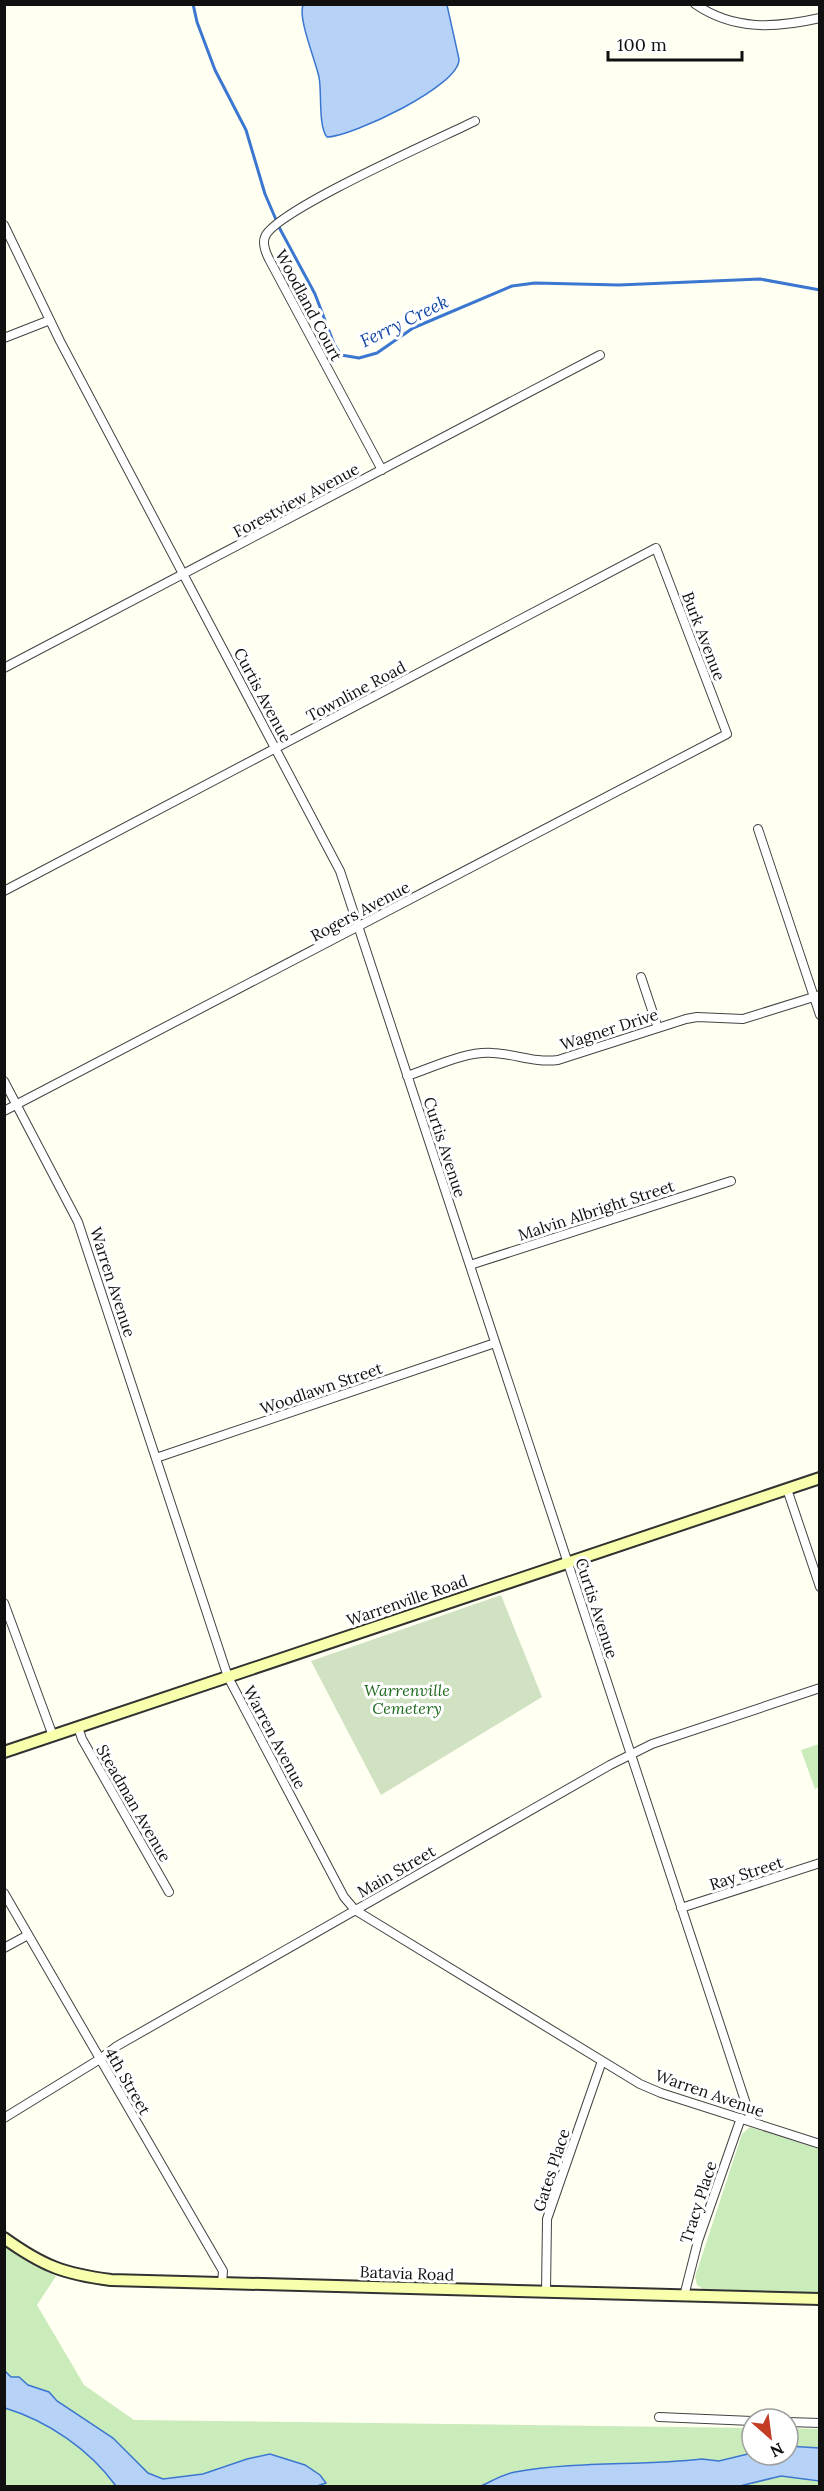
<svg xmlns="http://www.w3.org/2000/svg" width="824" height="2491" font-family="Lora,serif">
<style>
.green{fill:#caebba}
.cemetery{fill:#d1e2c2}
.water{fill:#b6d2f7;stroke:#3b77d0;stroke-width:1.5}
.lines{fill:none;stroke-linecap:round;stroke-linejoin:round}
.stream{stroke:#3b77d0;stroke-width:3}
.minor-casing{stroke:#434343;stroke-width:10}
.secondary-casing{stroke:#323232;stroke-width:14}
.minor{stroke:#fff;stroke-width:8}
.secondary{stroke:#f8ffad;stroke-width:10}
.labels{text-anchor:middle;dominant-baseline:central;stroke-width:6;stroke-linejoin:round;paint-order:stroke}
.street-label{font-size:16px;fill:#101010;stroke:#fff}
.park-label{font-size:16px;font-style:italic;fill:#1e6a1e;stroke:#fff}
.water-label{font-size:18px;font-style:italic;fill:#154aa5;stroke:#fff}
</style>
<rect width="100%" height="100%" fill="#fffff2"/>
<!-- green -->
<path class="green" d="M819 1744V1787L815 1789 801 1750Z
M750 2127 819 2149V2293L703 2289 697 2285 695 2277 742 2134Z
M4 2245 25 2260 56 2276 37 2305 84 2385 134 2420 752 2428V2455H788V2428L819 2429V2486H5Z"/>
<!-- cemetery -->
<path class="cemetery" d="M501 1595 542 1697 381 1795 311 1661Z"/>
<!-- water -->
<path class="water" d="M303 5H447L459 59C460 86 353 136 327 137 318 126 322 92 319 77 315 59 298 19 303 5Z
M5 2371 11 2377H19L28 2385 49 2392 57 2401 113 2438 148 2473 163 2479 203 2474 247 2459 270 2454 305 2465 320 2475 326 2483 317 2486H116C90 2450 48 2421 5 2408Z
M788 2446 819 2448V2481L781 2476 740 2486H481C492 2481 503 2474 515 2472 577 2461 640 2466 702 2459L719 2461 752 2453V2455H788Z"/>
<g class="lines">
<!-- stream -->
<path class="stream" d="M193 4 197 22 215 70 246 130 265 194 280 229 315 294 334 344 341 355 359 358 377 353 413 328 512 286 535 283 619 285 760 279 820 290"/>
<!-- minor casing -->
<g class="minor-casing">
<path id="minor" d="M695 4C734 31 776 28 820 18
M4 225 60 341 340 871 752 2122
M4 338 50 320
M382 470 269 259C266 253 262 244 265 237 274 211 441 138 475 121
M4 668 600 355
M758 829 820 1015
M4 891 656 548 727 734 4 1111
M641 977 658 1028
M407 1076C434 1067 465 1051 493 1053 516 1054 534 1063 558 1060L686 1019 697 1017 743 1019 820 995
M4 1081 78 1222 228 1677 344 1897 355 1910 640 2084 661 2093 820 2144
M470 1265 731 1181
M156 1458 495 1343
M787 1489 820 1587
M4 1603 53 1736
M78 1727 82 1739 169 1892
M4 1893 223 2271 222 2283
M681 1908 820 1863
M4 1948 28 1935
M4 2118 100 2059 117 2046 610 1765 652 1744 820 1688
M546 2292 547 2219 602 2061
M684 2296 698 2241 741 2118
M659 2417 752 2421
M788 2422 820 2423"/>
</g>
<!-- secondary casing -->
<g class="secondary-casing">
<path id="secondary" d="M4 1752 820 1478
M4 2238C43 2266 64 2274 111 2280L820 2299"/>
</g>
<!-- minor -->
<use href="#minor" class="minor"/>
<!-- secondary -->
<use href="#secondary" class="secondary"/>
</g>
<g class="labels">
<!-- street labels -->
<g class="street-label">
<text transform="translate(309 305) rotate(62)">Woodland Court</text>
<text transform="translate(296 500) rotate(-28)">Forestview Avenue</text>
<text transform="translate(704 636) rotate(69)">Burk Avenue</text>
<text transform="translate(356 691) rotate(-28)">Townline Road</text>
<text transform="translate(263 695) rotate(62)">Curtis Avenue</text>
<text transform="translate(360 911) rotate(-28)">Rogers Avenue</text>
<text transform="translate(609 1029) rotate(-18)">Wagner Drive</text>
<text transform="translate(445 1147) rotate(72)">Curtis Avenue</text>
<text transform="translate(596 1210) rotate(-18)">Malvin Albright Street</text>
<text transform="translate(113 1282) rotate(72)">Warren Avenue</text>
<text transform="translate(321 1388) rotate(-19)">Woodlawn Street</text>
<text transform="translate(407 1600) rotate(-19)">Warrenville Road</text>
<text transform="translate(597 1608) rotate(72)">Curtis Avenue</text>
<text transform="translate(275 1737) rotate(62)">Warren Avenue</text>
<text transform="translate(134 1803) rotate(60)">Steadman Avenue</text>
<text transform="translate(396 1871) rotate(-30)">Main Street</text>
<text transform="translate(746 1873) rotate(-18)">Ray Street</text>
<text transform="translate(128 2081) rotate(60)">4th Street</text>
<text transform="translate(710 2093) rotate(19)">Warren Avenue</text>
<text transform="translate(551 2170) rotate(-72)">Gates Place</text>
<text transform="translate(698 2202) rotate(-72)">Tracy Place</text>
<text transform="translate(407 2273) rotate(2)">Batavia Road</text>
</g>
<!-- park labels -->
<g class="park-label">
<text x="407" y="1690">Warrenville<tspan x="407" dy="18">Cemetery</tspan></text>
</g>
<!-- water labels -->
<g class="water-label">
<text transform="translate(404 321) rotate(-26)">Ferry Creek</text>
</g>
</g>
<!-- border -->
<rect width="824" height="2491" fill="none" stroke="#101010" stroke-width="12"/>
<!-- north arrow -->
<g transform="translate(770 2437) rotate(152)"><circle r="28" fill="#ffffff" stroke="#9f9f9f" stroke-width="1.5"/>
<path d="M0-4.5L10 22L0 15L-10 22Z" fill="#c33c24"/>
<text y="-9" font-size="16" font-weight="bold" text-anchor="middle" fill="#101010">N</text>
</g>
<!-- scale -->
<path d="M608 51v9h134v-9" fill="none" stroke="#101010" stroke-width="3"/>
<text x="617" y="51" font-size="18" fill="#101010" stroke="#ffffff" stroke-width="4.5" paint-order="stroke">100 m</text>
</svg>
